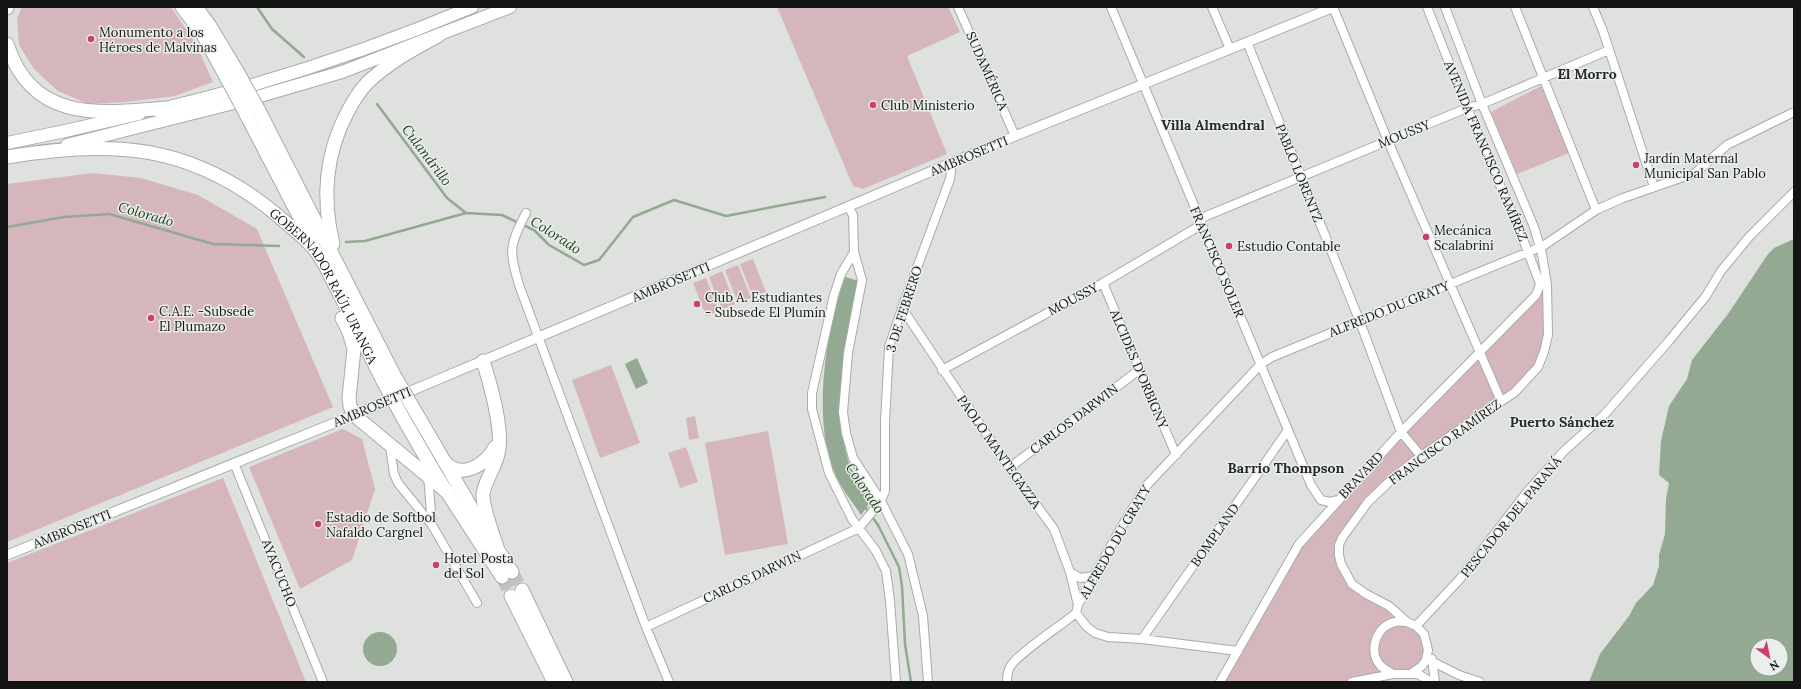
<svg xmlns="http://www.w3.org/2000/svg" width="1801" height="689" font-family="Lora,serif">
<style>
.green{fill:#d6b6bd}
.water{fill:#93a991;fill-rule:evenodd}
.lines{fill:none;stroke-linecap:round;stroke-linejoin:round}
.stream{stroke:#93a991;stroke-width:2.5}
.trunk-tunnel{stroke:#c0c2bf;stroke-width:13;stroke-dasharray:13 6;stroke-linecap:butt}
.minor-casing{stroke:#a8aca8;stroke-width:10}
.tertiary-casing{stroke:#a8aca8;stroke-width:11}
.primary-casing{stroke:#a8aca8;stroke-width:14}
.trunk-casing{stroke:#a8aca8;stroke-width:15}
.minor{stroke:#fff;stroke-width:8}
.tertiary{stroke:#fff;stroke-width:9}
.primary{stroke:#fff;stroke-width:12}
.trunk{stroke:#fff;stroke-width:13}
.trunk-bridge-casing{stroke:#a8aca8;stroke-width:15;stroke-linecap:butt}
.trunk-bridge{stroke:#fff;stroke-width:13}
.poi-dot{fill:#cb3e6f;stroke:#ebefeb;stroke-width:1.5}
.labels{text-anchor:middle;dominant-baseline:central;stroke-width:3;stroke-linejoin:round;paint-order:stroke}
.poi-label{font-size:13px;fill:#131413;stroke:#ebefeb;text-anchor:start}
.street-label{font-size:13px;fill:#131413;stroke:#ebefeb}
.neighbourhood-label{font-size:14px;font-weight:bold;fill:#282b28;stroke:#ebefeb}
.water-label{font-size:14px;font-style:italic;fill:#1b3d19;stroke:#ebefeb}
</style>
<rect width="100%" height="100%" fill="#dee1dd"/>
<!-- green -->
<path class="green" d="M22 7H171L196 44 213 82 175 96 126 102 88 104 58 91 34 69 19 45 17 18Z
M777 7H948L960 32 907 56 947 154 863 189 853 186Z
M1541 86 1569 153 1517 174 1491 112Z
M93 173 141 178 198 195 257 229 333 407 7 542V184Z
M753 259 766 292 753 297 740 264Z
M738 265 751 298 738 303 725 270Z
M722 271 735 304 722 310 709 277Z
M706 278 719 311 706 316 693 283Z
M1543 293 1548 297 1547 343 1528 379 1421 456 1357 514 1339 555 1352 584 1416 626 1428 650 1416 671 1352 682H1220L1299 544 1536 295Z
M611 365 640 443 600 458 572 380Z
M695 416 699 438 689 440 686 418Z
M343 429 362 439 375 489 352 560 300 589 249 467Z
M768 431 788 544 725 555 705 443Z
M686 447 698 482 680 488 668 453Z
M223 478 306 682H7V563Z"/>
<!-- water -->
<path class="water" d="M1794 239V682H1589L1600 654 1629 616 1636 603 1653 585 1659 566V555L1665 534 1666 499 1669 483 1659 475 1661 441 1669 406 1687 379 1692 360 1728 314 1768 254 1774 248ZM1757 645H1781V669H1757Z
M845 277 859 281 839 413 846 453 850 467 872 500 861 515C852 501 840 487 834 471 812 419 826 329 845 277Z
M637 358 648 383 636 389 625 364Z
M363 649a17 17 0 1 1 34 0a17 17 0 1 1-34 0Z"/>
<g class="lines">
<!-- stream -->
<path class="stream" d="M257 7 272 29 304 57
M377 104 447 198 466 213
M7 227 64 217 109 214 213 244 279 246
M346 242 365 241 466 213 502 215 534 230 549 245 584 265 599 260 633 217 674 200 726 216 825 197
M865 507 878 525 899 567 902 586 905 644 911 682"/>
<!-- trunk-tunnel -->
<path class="trunk-tunnel" d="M512 572 522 590
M502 577 511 596"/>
<!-- minor casing -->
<g class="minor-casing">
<path id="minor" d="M958 7 1015 136
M1111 7 1311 485 1321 500 1330 502 1337 500
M1212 7 1230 49
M1333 7 1388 141 1501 401
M1515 7 1596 210
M1593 7 1603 31 1654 187
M1247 42 1360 322 1401 432 1421 456
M848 207 853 215 854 252 862 280 848 353 843 412 846 433 853 458 881 501 908 554 923 616 928 682
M526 213C509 246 509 250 519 285L646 627 669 682
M1199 219 1467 108 1482 104 1609 50
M854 252 841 274 834 295 812 393V409L829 473 852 519 876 551 886 571 890 601 896 682
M1103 283 1176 455
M902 308 1009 468 1054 529 1070 572 1078 605
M942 370 1103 283 1201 225
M390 447 394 474 398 483 432 525 477 603
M234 463 323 682
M1009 468 1139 370
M428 475 432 525
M1070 572 1080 578 1094 576
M1076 613 1078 605 1122 526 1146 486 1261 364 1272 357 1543 246 1596 210 1623 198 1695 173 1727 145 1794 112
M1076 613 1087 627 1095 633 1108 637 1142 639 1238 651
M1416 626 1459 580 1527 492 1564 451 1604 415 1668 342 1706 296 1721 271 1749 237 1794 192
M646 627 859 528 881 501 885 491V422L889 347 902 308 950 179 952 163
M1142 639 1288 430
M1432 659 1435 682
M1433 662 1459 675 1480 682
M1393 674C1389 671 1383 669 1380 665 1368 651 1376 626 1395 622 1398 621 1403 622 1407 622
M1411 674H1418L1431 682
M1007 682C1007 677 1008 671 1010 667 1017 654 1062 625 1076 613
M1220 682 1299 544 1401 432 1536 295 1540 285 1539 281 1523 239 1467 108 1427 7
M1352 682 1393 674H1410L1422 666 1426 660 1428 650 1424 634 1416 626 1407 622 1389 606 1366 594 1352 584 1341 564 1339 555V545L1342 538 1368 502 1394 477 1421 456 1515 392 1538 367 1544 352 1548 335 1547 285 1542 254 1534 227 1482 104 1445 7"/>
</g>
<!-- tertiary casing -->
<g class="tertiary-casing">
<path id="tertiary" d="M7 555 354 415 1015 136 1334 7"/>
</g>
<!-- primary casing -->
<g class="primary-casing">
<path id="primary" d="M157 110C264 85 370 50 472 7
M7 143 65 131 139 114
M67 145 257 97 342 72 510 7"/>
</g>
<!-- trunk casing -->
<g class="trunk-casing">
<g id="trunk">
<path d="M182 7 202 33 225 75"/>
<path d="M196 7 210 26 237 71"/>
<path d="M7 8V7"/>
<path d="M7 44C32 122 98 114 165 108"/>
<path d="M258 109 394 375"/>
<path d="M246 114 313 243"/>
<path id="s1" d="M7 157C112 139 192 144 277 215 290 227 311 241 320 257 327 267 332 280 338 291 353 321 368 351 383 381"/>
<path d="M333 244C322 199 325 155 347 113 352 103 359 92 367 83 388 63 413 49 438 36"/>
<path d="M342 318 349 332 354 349 349 398 350 406 354 415 447 492"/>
<path d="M483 361C490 383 504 432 498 454 495 468 485 480 483 494 482 505 493 535 497 547"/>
<path d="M415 411 475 514 512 572"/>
<path d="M403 418 436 475 502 577"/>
<path d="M444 461C459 481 487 465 495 447"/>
<path d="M522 590 566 682"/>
<path d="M511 596 554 682"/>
</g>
</g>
<!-- minor -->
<use href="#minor" class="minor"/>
<!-- tertiary -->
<use href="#tertiary" class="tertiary"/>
<!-- primary -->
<use href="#primary" class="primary"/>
<!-- trunk -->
<use href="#trunk" class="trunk"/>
<!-- trunk-bridge casing -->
<g class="trunk-bridge-casing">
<path id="trunk-bridge" d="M237 71 258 109
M225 75 246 114
M394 375 415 411
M383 381 403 418"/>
</g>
<!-- trunk-bridge -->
<use href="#trunk-bridge" class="trunk-bridge"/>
</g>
<!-- markers -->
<g class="poi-dot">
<circle cx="91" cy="39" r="4"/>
<circle cx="873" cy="105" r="4"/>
<circle cx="1636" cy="165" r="4"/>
<circle cx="1426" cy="237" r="4"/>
<circle cx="1229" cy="246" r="4"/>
<circle cx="697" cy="304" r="4"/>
<circle cx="151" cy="318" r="4"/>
<circle cx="318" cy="524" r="4"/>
<circle cx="436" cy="565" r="4"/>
</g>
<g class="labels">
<!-- poi labels -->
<g class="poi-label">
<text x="99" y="32">Monumento a los<tspan x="99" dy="15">Héroes de Malvinas</tspan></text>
<text x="881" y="105">Club Ministerio</text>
<text x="1644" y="158">Jardín Maternal<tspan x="1644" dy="15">Municipal San Pablo</tspan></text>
<text x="1434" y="230">Mecánica<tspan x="1434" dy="15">Scalabrini</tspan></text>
<text x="1237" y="246">Estudio Contable</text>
<text x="705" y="297">Club A. Estudiantes<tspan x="705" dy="15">- Subsede El Plumín</tspan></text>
<text x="159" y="311">C.A.E. -Subsede<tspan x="159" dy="15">El Plumazo</tspan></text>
<text x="326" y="517">Estadio de Softbol<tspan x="326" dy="15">Nafaldo Cargnel</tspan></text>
<text x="444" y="558">Hotel Posta<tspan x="444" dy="15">del Sol</tspan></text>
</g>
<!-- street labels -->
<g class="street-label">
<text transform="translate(987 71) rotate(66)">SUDAMÉRICA</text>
<text transform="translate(1404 134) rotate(-22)">MOUSSY</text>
<text transform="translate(1486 151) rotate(67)">AVENIDA FRANCISCO RAMÍREZ</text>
<text transform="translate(969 156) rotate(-23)">AMBROSETTI</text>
<text transform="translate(1299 173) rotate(68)">PABLO LORENTZ</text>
<text transform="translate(1217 262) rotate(67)">FRANCISCO SOLER</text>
<text transform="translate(671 282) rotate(-23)">AMBROSETTI</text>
<text stroke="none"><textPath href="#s1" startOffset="373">GOBERNADOR RAÚL URANGA</textPath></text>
<text transform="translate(1073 299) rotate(-28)">MOUSSY</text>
<text transform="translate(904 309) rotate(-72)">3 DE FEBRERO</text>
<text transform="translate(1389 309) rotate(-22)">ALFREDO DU GRATY</text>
<text transform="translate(1139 369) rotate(67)">ALCIDES D'ORBIGNY</text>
<text transform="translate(372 407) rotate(-23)">AMBROSETTI</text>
<text transform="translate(1074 419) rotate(-37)">CARLOS DARWIN</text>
<text transform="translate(1445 442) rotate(-36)">FRANCISCO RAMÍREZ</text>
<text transform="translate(999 452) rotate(55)">PAOLO MANTEGAZZA</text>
<text transform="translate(1361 475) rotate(-47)">BRAVARD</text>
<text transform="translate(1511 517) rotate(-51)">PESCADOR DEL PARANÁ</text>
<text transform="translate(72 529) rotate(-22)">AMBROSETTI</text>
<text transform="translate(1215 535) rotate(-55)">BOMPLAND</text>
<text transform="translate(1115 542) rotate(-60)">ALFREDO DU GRATY</text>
<text transform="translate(279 573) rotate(68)">AYACUCHO</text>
<text transform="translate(752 577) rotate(-25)">CARLOS DARWIN</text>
</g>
<!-- neighbourhood labels -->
<g class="neighbourhood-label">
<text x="1587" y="74">El Morro</text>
<text x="1213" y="125">Villa Almendral</text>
<text x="1562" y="422">Puerto Sánchez</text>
<text x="1286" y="468">Barrio Thompson</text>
</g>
<!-- water labels -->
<g class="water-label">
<text transform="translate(427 155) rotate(53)">Culandrillo</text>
<text transform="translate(146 214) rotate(16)">Colorado</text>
<text transform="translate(556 235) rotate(33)">Colorado</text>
<text transform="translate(865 488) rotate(56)">Colorado</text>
</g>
</g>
<!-- border -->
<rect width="1801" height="689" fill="none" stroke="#131413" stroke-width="16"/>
<!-- north arrow -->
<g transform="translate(1769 657) rotate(147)"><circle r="19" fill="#ebefeb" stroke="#959795"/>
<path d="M0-3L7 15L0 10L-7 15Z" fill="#cb3e6f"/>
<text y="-6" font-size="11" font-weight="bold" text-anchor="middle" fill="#131413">N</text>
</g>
</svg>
